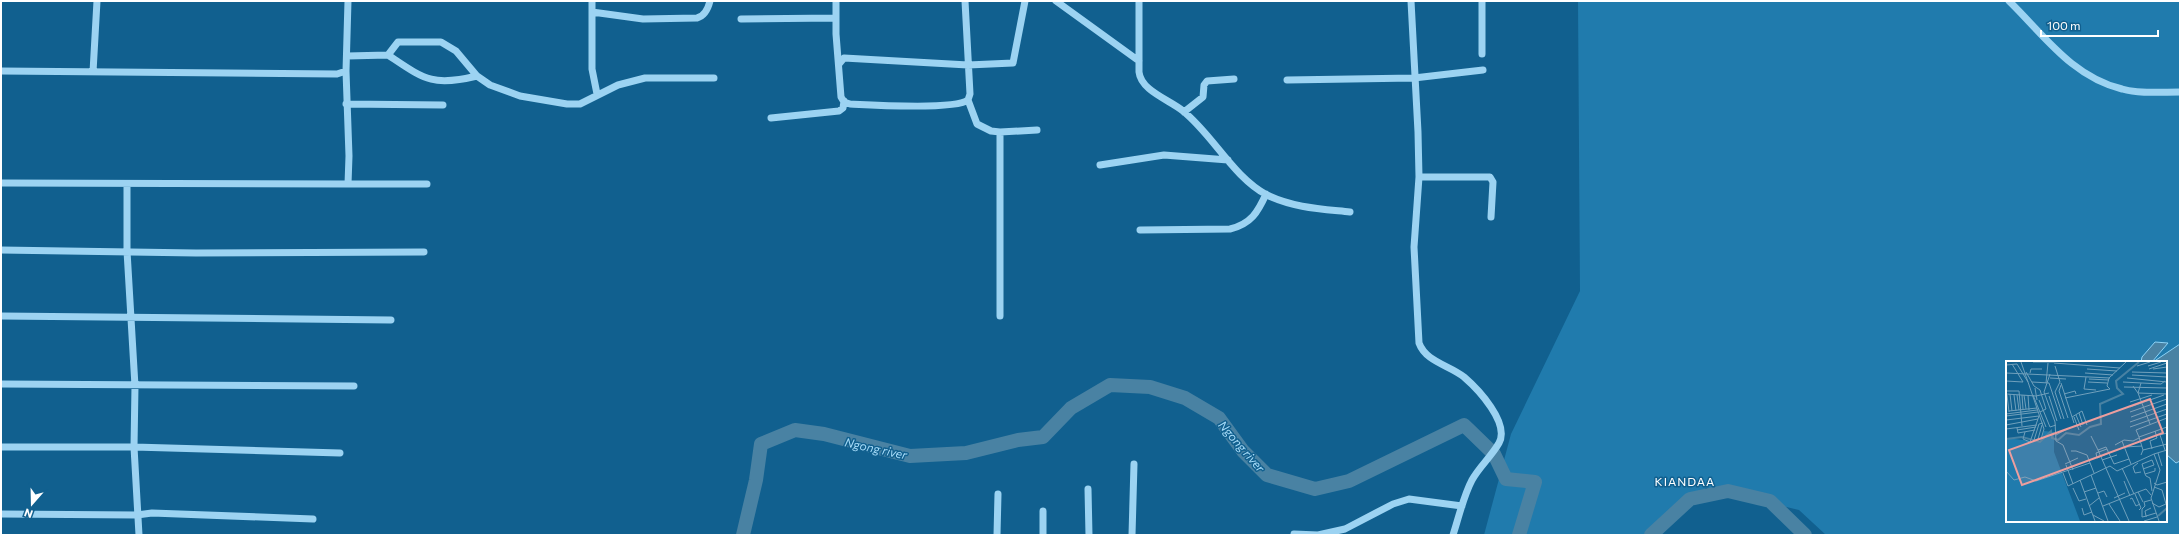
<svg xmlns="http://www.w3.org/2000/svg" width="2181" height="536" font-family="Commissioner,sans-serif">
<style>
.green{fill:#207bad;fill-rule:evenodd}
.water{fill:#4982a3;stroke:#8dd2f6}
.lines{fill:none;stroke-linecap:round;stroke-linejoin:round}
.river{stroke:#4982a3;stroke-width:14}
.minor{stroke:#9cd3f2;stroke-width:7}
.labels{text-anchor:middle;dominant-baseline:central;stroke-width:3;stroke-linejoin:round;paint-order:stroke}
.water-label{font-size:12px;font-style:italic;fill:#a7dcf9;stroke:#11608f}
.neighbourhood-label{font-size:12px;letter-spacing:1px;fill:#fff;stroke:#11608f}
.inset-river{fill:none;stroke:#4982a3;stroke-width:2}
.inset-road{fill:none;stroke:#70a0bc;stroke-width:1}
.view{fill:#ed9e9e;fill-opacity:0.15;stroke:#ed9e9e;stroke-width:2}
.inset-edge{fill:none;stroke:#fff;stroke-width:2}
</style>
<rect width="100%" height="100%" fill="#11608f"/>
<!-- green -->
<path class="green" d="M1578 1H2180V535H1826L1799 510 1706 488 1661 535H1484L1511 434 1580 291ZM2007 362H2166V521H2007Z"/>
<!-- water -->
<path class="water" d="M2155 342 2168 343 2152 362H2141L2142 357Z
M2180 344V461L2176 463 2166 454V362H2153Z"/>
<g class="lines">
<!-- river -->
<path class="river" d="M743 535 756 480 761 444 795 430 824 434 910 456 966 453 1018 440 1043 437 1071 408 1110 385 1150 387 1185 398 1219 418 1243 451 1267 475 1315 489 1349 481 1464 425 1494 454 1506 479 1535 482 1519 535
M1651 535 1690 499 1728 491 1770 501 1805 535"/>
<!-- minor -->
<path class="minor" d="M592 1V69L597 94
M836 1V34L841 97 844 102 850 104C870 105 956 110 968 100L970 94 965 1
M1056 1 1139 61
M1139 1V72C1141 91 1170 100 1183 111 1213 135 1233 177 1267 195 1294 208 1322 209 1350 212
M1411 1 1418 132 1419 177 1414 247 1419 343C1426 362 1449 365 1464 377 1478 389 1510 423 1499 443 1491 457 1479 467 1472 480 1463 497 1459 517 1453 535
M1482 1V54
M2009 1C2043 34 2072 77 2122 89 2140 94 2161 92 2180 92
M592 12 643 19 697 18C705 16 708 9 710 1
M741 19 836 18
M388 55C424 79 432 87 477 76
M347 56 388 55 398 42H441L456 51 477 76 490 85 520 96 567 104H580L618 85 645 78H714
M839 64 844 58 968 65 1013 63 1025 1
M1 71 337 74 346 71 348 1
M93 72 97 1
M1287 80 1414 78 1483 70
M968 100 977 124 991 131 1000 132V316
M346 104 443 105
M1184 112 1203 97 1204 85 1207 81 1234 79
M771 118 839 111 843 108 844 101
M1000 132 1037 130
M1100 165 1164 155 1228 160
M1419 177H1490L1493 182 1491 217
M1 183 348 184 349 156 346 71
M127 184V251L135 386 134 447 139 535
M348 184H427
M1140 230 1230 229C1251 224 1258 212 1266 194
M1 250 196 253 424 252
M1 316 391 320
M1 384 354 386
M1 447H134L340 453
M1088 489 1089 535
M1043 511V535
M1 514 137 515 152 513 313 519
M1294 534 1318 535 1345 529 1393 504 1409 499 1462 506
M997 535 998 494
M1132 535 1134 464"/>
</g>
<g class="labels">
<!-- water labels -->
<g class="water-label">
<text transform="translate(1242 446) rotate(49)">Ngong river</text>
<text transform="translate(876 448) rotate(12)">Ngong river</text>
</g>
<!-- neighbourhood labels -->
<g class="neighbourhood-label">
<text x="1685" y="481">KIANDAA</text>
</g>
</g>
<!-- overview -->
<g transform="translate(2006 361)">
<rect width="161" height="161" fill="#11608f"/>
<path d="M38 70 48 71V91L74 160H0V77L35 81Z" fill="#207bad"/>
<path class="inset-river" d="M0 78 16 76 34 81 45 70 46 77 52 79 60 72 73 74 84 66 95 63 94 43 117 33 111 27 110 20 133 1M152 155 161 147"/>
<path class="inset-road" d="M15 1 22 21M27 1H48M48 2 114 7M6 3 17 21M0 4 11 3 22 21 38 68 35 78M49 5 54 21 49 31 58 58M131 5 144 1M142 5 155 1M81 8 111 10M143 8 161 2M147 8 161 6M20 11 28 25 34 29 40 48 34 51M126 11 161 12M0 12 104 17M24 12 25 8H36M79 12 107 14M44 13 38 31 49 61 50 80 57 84 67 109M126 14 161 16M80 16 78 28 90 29M44 17 60 18M121 17 161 21M83 18 103 19M0 20 17 21M26 21 43 22 55 58M82 21 101 22M117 21 155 23 159 20M40 22 42 2M55 22 68 62M135 22 132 32 144 63M55 24 53 30 62 57M127 25 132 32 161 33M118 26 161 27M29 27 31 39M0 30H13L16 65M0 33 30 35 43 32M4 33 6 50M58 33 69 30 70 33M1 34 3 51M8 34 10 50M11 34 13 49M16 34 17 48M18 34 20 48M22 34 23 49M27 34 40 66M43 35 51 60M59 37 104 28 101 25 103 17 120 1M33 39 44 66 50 64M124 41 146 34M124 46 158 34M3 50 31 47M124 51 161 38M73 52 77 64M0 53 31 49M70 54 75 66M0 55 32 51M66 56 76 50 81 64M68 56 73 69M125 56 161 43M0 59 33 55M124 61 161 48M0 64 32 58M124 66 161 53M11 67 12 72 29 69M0 68 31 64M11 69 30 66M19 71 17 78 24 81 33 55M50 74 61 68M85 75 92 89M133 76 130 69 161 57M32 78 36 64M28 79 33 63 37 62M116 80 125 103M109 84 118 79 127 80 133 77M119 86 136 85M101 88 90 92 91 97 103 92M146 88 144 80 151 77 149 70M137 89 161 83M159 89 154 74 161 72M65 90H70L81 94 88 112M152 92 156 105M148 93 161 89M135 94 137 89 133 76 161 66M123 98 108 103 100 86 92 89 123 160M96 99 111 94M132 102 127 106 129 112 135 111M59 103 72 97M60 104 67 123M116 107 128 133M137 108 148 104 146 99 136 103 139 113 140 115 144 117M0 110 8 119 19 116 30 120 84 102M57 112 62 125 104 105 111 110 148 93 154 109 145 137 153 160M139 113 149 110V107M85 114 102 160M144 117 146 130M74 119 89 160M118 120 124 135M148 122 151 124 161 121M67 127 73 140 80 138M78 131 90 127M92 132 98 130 101 136M129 133 135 147 133 149M108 137 119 132M124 138 126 137 130 145 134 143M137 141 132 131 140 128 145 134M146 142 153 146 160 143 156 129 148 126M103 143 114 160M83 145 93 137M97 145 132 131M76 147 78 154 86 151M145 147 139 150 140 155 150 152M87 154 98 160M141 155 136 156V148L139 145 138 141 145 139M138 160 151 156"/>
<path class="view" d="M144 38 157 72 16 124 3 89Z"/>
<rect width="161" height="161" class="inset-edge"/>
</g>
<!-- border -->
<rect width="2181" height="536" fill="none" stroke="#ffffff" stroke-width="4"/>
<!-- north arrow -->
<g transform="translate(32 504) rotate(200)" stroke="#11608f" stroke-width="3" paint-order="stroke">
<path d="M0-3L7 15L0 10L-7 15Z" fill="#ffffff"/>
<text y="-6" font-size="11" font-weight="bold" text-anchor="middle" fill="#ffffff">N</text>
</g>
<!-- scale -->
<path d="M2041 30v6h117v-6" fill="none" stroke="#ffffff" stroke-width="2"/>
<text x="2047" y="30" font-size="12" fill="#ffffff" stroke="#11608f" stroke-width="3" paint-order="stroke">100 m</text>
</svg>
